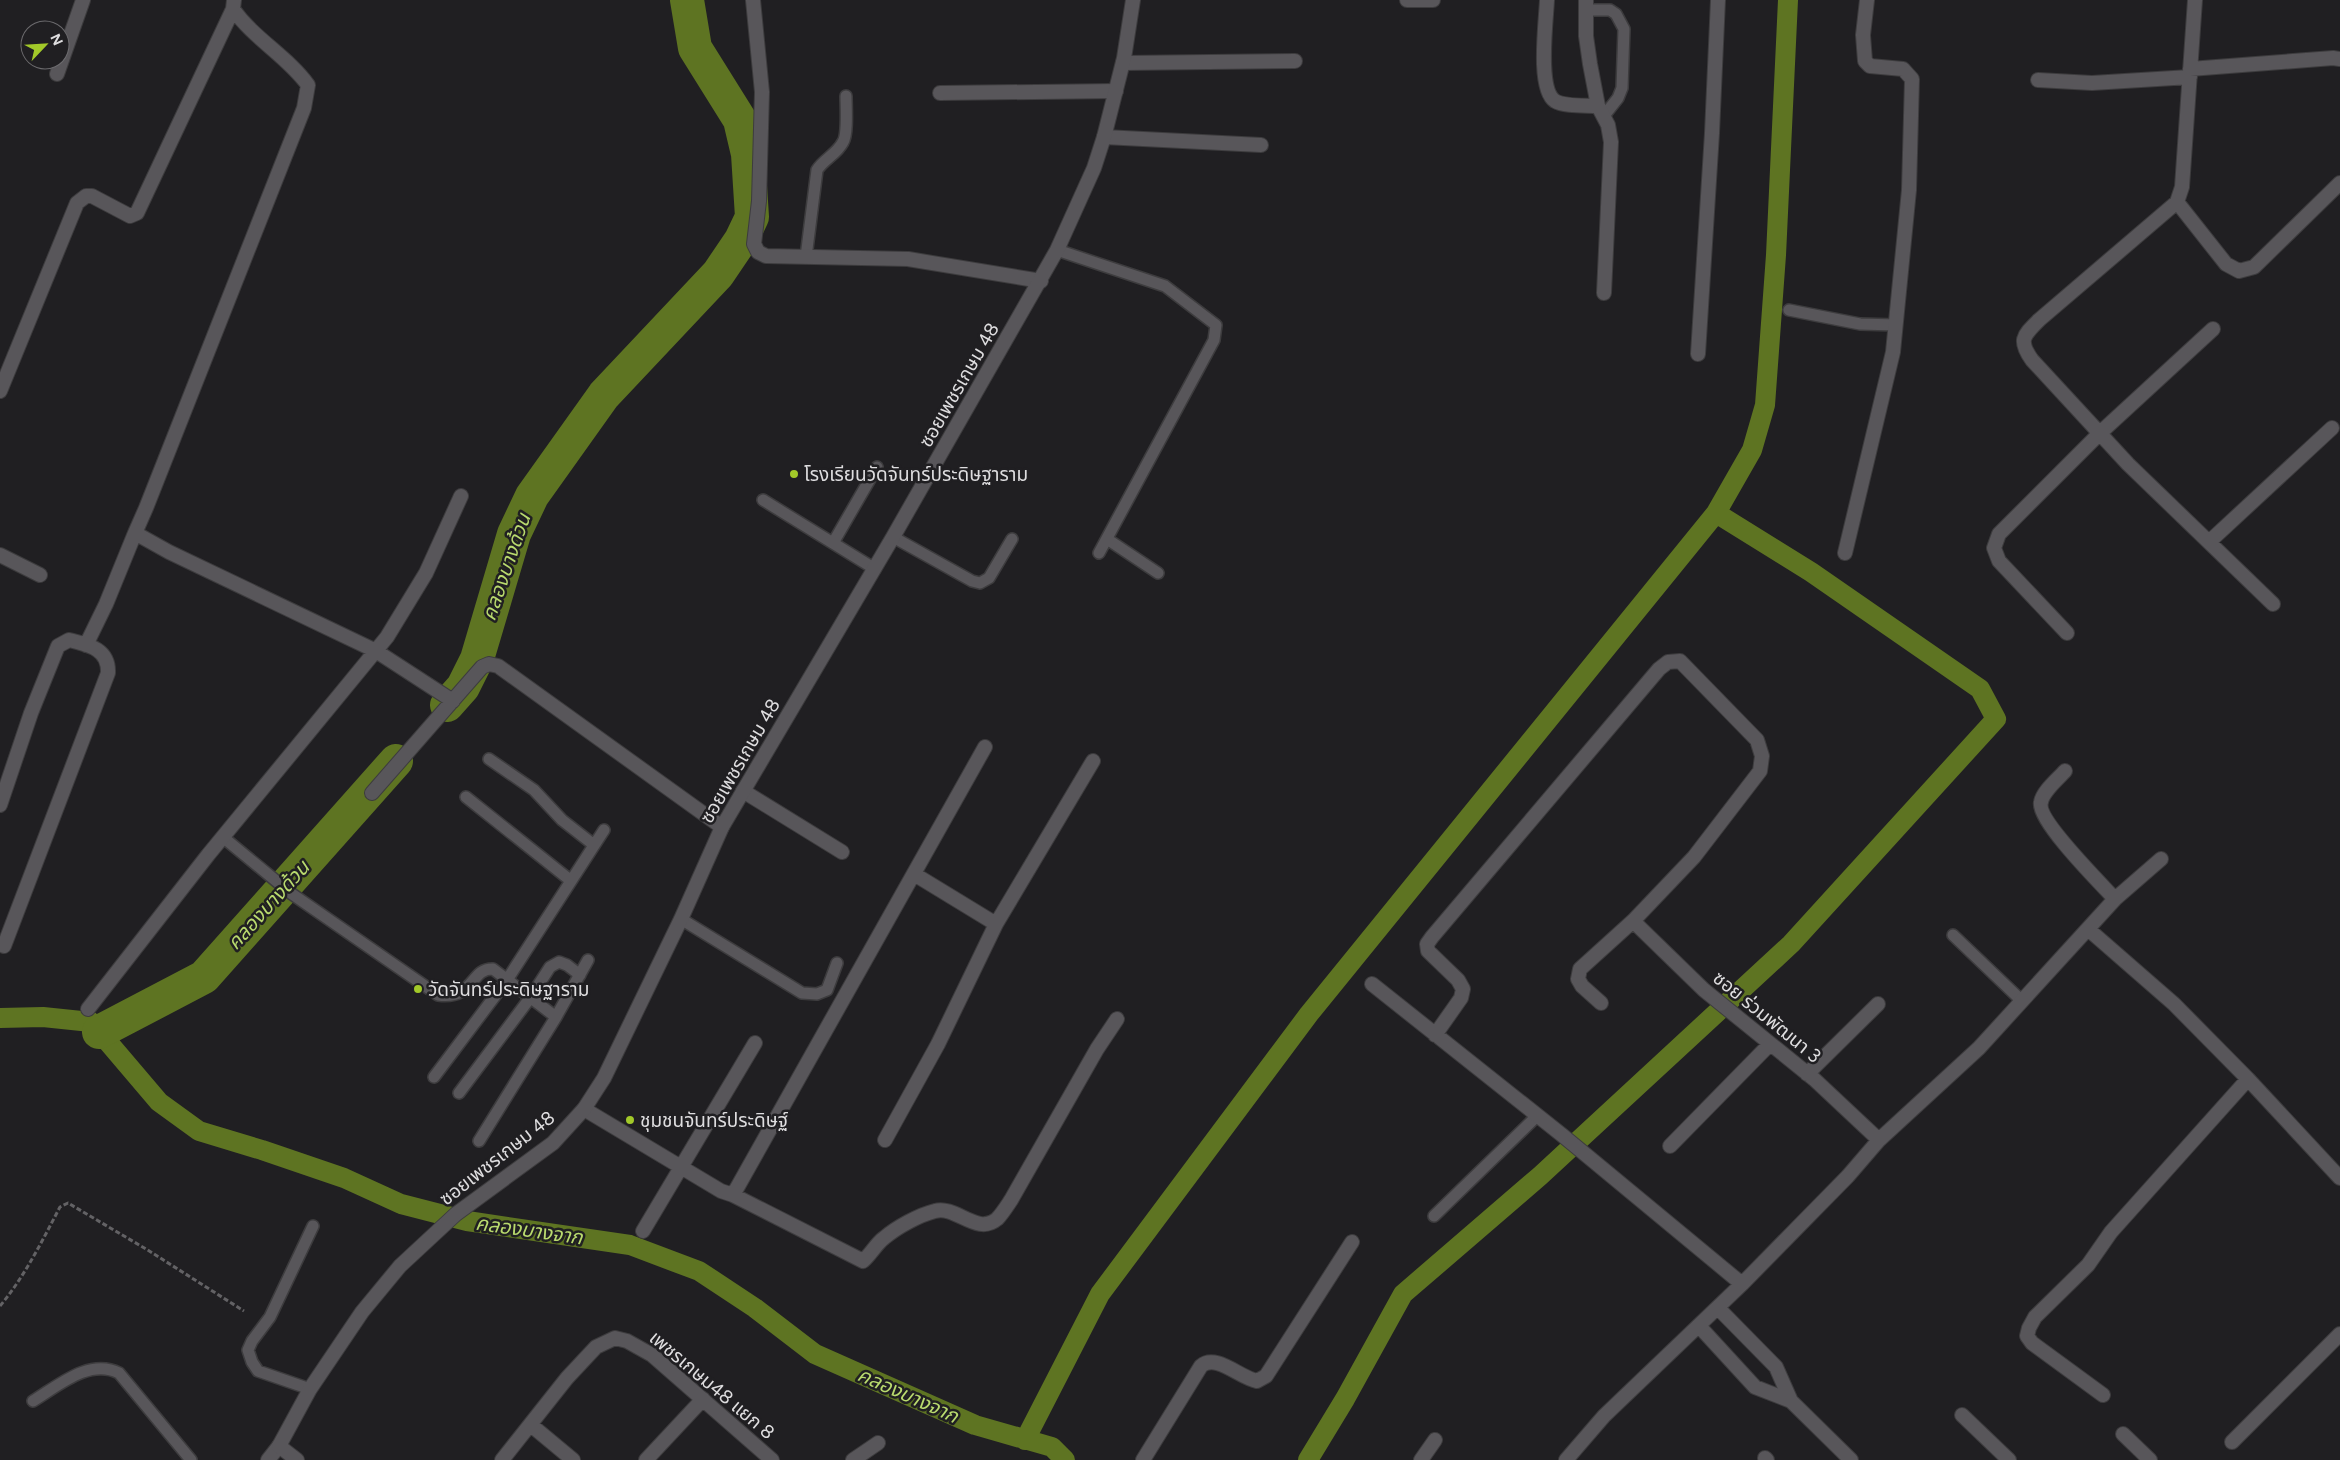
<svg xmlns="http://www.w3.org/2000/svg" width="2340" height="1460" font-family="Figtree,'Noto Sans Thai',sans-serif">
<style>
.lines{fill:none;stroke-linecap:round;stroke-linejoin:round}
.canal{stroke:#5e7422;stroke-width:20}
.river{stroke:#5e7422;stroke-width:34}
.service-casing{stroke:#3d3c3e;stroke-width:14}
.minor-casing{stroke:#3d3c3e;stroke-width:16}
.tertiary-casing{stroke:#3d3c3e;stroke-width:16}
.path{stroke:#636265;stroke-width:3;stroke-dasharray:5 2.5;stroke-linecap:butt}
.service{stroke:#58565a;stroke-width:11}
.minor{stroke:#58565a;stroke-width:14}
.tertiary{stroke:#58565a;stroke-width:14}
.poi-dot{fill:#a2c929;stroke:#201f22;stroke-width:2}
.labels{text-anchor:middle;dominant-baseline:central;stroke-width:5;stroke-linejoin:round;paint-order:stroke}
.street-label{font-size:19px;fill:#dedddf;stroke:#201f22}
.poi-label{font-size:19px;fill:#dedddf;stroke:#201f22;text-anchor:start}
.water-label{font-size:20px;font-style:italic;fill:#b9da6e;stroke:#201f22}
</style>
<rect width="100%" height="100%" fill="#201f22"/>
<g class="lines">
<!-- canal -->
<path class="canal" d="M0 1018 43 1017 91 1022 159 1102 199 1131 262 1150 344 1178 401 1204 467 1221 630 1245 699 1271 755 1308 815 1354 975 1425 1052 1447 1065 1460
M1025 1440 1100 1294 1309 1014 1716 513 1752 450 1765 405 1776 255 1788 0
M1308 1460 1345 1399 1403 1294 1540 1176 1791 944 1996 719 1980 689 1811 572 1716 513"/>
<!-- river -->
<path class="river" d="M447 705 463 687 477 659 514 534 532 496 604 395 718 274 741 240 752 217 748 154 740 120 695 48 687 0
M99 1032 204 977 396 761"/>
<!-- service casing -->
<g class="service-casing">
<path id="service" d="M1587 10H1610L1616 14 1624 29 1622 88 1618 98 1603 117
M1057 250 1165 286 1216 325 1214 340 1099 553
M806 257 817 170C824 159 837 154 843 142 848 134 846 106 846 96
M1789 310 1860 324 1896 325
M763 500 875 569
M893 537 972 581 980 583 989 578 1012 539
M1107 539 1158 573
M833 543 877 467
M489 759 534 790 562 820 594 845
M466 797 570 880
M224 838 292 894 438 995C475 1000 470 968 493 969L556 1017
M681 919 802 993 817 994 827 990 837 963
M1953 935 2022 1001
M434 1077 507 980 604 830
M459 1093 530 998 550 967 559 962 567 965 580 975
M479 1141 556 1017 588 960
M1434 1216 1537 1116
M310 1389 258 1371 252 1362 248 1350 252 1341 270 1317 313 1226
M33 1401C58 1386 89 1358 119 1373L191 1460"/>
</g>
<!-- minor casing -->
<g class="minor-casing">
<path id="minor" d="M234 0 233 9C254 39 287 56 308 85L304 108 146 508 135 533 169 552 376 651 453 701
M753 0 762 92 759 201 754 244 758 252 766 256 908 259 1041 281
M1407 0H1433
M1547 0C1546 22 1537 89 1555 101 1565 107 1586 105 1598 106
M1586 0V36L1590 64 1598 106 1608 125 1611 142 1604 293
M2195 0 2182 187 2177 202 2039 320C2023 336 2018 340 2032 360L2128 464 2273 604
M1123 63 1295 61
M2190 69 2333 58 2340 59
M57 74 83 0
M2038 80 2092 83 2190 77
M940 93 1116 91
M1104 137 1261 145
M2177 202 2226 264 2239 271 2254 267 2340 183
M1698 354 1712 133 1718 0
M0 391 77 203 86 196H92L130 216 137 213 233 9
M2209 542 2332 428
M1845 553 1893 352 1909 190 1912 79 1903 69 1870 66 1865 61 1863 35 1867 0
M0 555 40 575
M2067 633 1999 561 1994 548 1999 534 2100 433 2213 329
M86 645 106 604 135 533
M2065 771C2058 779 2043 791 2041 802 2036 819 2101 884 2115 899
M743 791 842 852
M372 793 482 667 489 664 498 666 722 827
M0 805 31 713 58 646 69 640C89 645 109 649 108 673L4 946
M914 874 996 924
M1633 921 1704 990 1814 1079 1879 1140
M2088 929 2174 1004 2248 1079 2340 1178
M1372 984 1562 1135 1742 1284
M88 1009 208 855 387 637 426 573 461 496
M1435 1035 1461 998 1463 989 1458 980 1428 951 1427 944 1432 937 1659 669 1668 662 1680 661 1757 740 1762 756 1760 771 1694 857 1633 921 1580 969 1578 979 1582 986 1601 1003
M1807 1074 1878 1004
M584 1109 721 1191 733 1195 863 1261C871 1254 876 1244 884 1238 897 1227 919 1215 935 1211 956 1205 977 1236 997 1219 1002 1214 1007 1206 1011 1200L1097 1049 1117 1019
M885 1140 938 1044 996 924 1093 761
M1670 1146 1770 1044
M733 1195 985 747
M643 1231 755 1043
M1718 1308 1776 1367 1791 1401 1851 1460
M1699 1326 1755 1387 1791 1401
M2103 1395 2032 1343 2027 1336 2029 1328 2035 1317 2088 1265 2111 1232 2248 1079
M1962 1415 2009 1460
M531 1425 573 1460
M2123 1434 2150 1460
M2232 1442 2340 1334
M1765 1458 1767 1460
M268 1460 279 1446
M502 1460 567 1378 596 1347 615 1338 627 1341 652 1355 772 1460
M646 1460 703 1399
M853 1460 878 1443
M1143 1460 1201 1366C1216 1353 1240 1378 1257 1381L1266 1376 1352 1242
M1421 1460 1435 1440
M1566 1460 1604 1416 1742 1284 1848 1176 1879 1140 1979 1048 2115 899 2161 859"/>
</g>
<!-- tertiary casing -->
<g class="tertiary-casing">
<path id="tertiary" d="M297 1460 279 1446 310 1389 362 1312 400 1266 456 1214 553 1143 584 1109 604 1078 681 919 722 827 893 537 1057 250 1094 168 1104 137 1124 58 1133 0"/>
</g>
<!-- path -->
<path class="path" d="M0 1306C25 1276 42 1241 60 1207L68 1203 146 1249 244 1311"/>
<!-- service -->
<use href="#service" class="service"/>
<!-- minor -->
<use href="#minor" class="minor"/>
<!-- tertiary -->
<use href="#tertiary" class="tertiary"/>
</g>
<!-- markers -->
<g class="poi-dot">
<circle cx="794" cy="474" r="5"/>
<circle cx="418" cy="989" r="5"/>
<circle cx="630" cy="1120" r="5"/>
</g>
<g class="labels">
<!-- street labels -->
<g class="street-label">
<text transform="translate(959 385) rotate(-60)">ซอยเพชรเกษม 48</text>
<text transform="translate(740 761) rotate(-60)">ซอยเพชรเกษม 48</text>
<text transform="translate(1767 1017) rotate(39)">ซอย ร่วมพัฒนา 3</text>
<text transform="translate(497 1158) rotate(-38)">ซอยเพชรเกษม 48</text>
<text transform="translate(712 1385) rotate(40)">เพชรเกษม48 แยก 8</text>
</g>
<!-- poi labels -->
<g class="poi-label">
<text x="804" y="474">โรงเรียนวัดจันทร์ประดิษฐาราม</text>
<text x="428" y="989">วัดจันทร์ประดิษฐาราม</text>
<text x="640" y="1120">ชุมชนจันทร์ประดิษฐ์</text>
</g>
<!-- water labels -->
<g class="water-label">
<text transform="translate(506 567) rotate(-71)">คลองบางด้วน</text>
<text transform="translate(268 905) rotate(-48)">คลองบางด้วน</text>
<text transform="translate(529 1230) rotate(8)">คลองบางจาก</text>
<text transform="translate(908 1395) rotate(24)">คลองบางจาก</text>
</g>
</g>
<!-- north arrow -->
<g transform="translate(45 45) rotate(65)"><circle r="24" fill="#201f22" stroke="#6c6b6e"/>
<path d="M0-4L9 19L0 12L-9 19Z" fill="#a2c929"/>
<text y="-8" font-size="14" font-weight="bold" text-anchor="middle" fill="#dedddf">N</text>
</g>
</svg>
